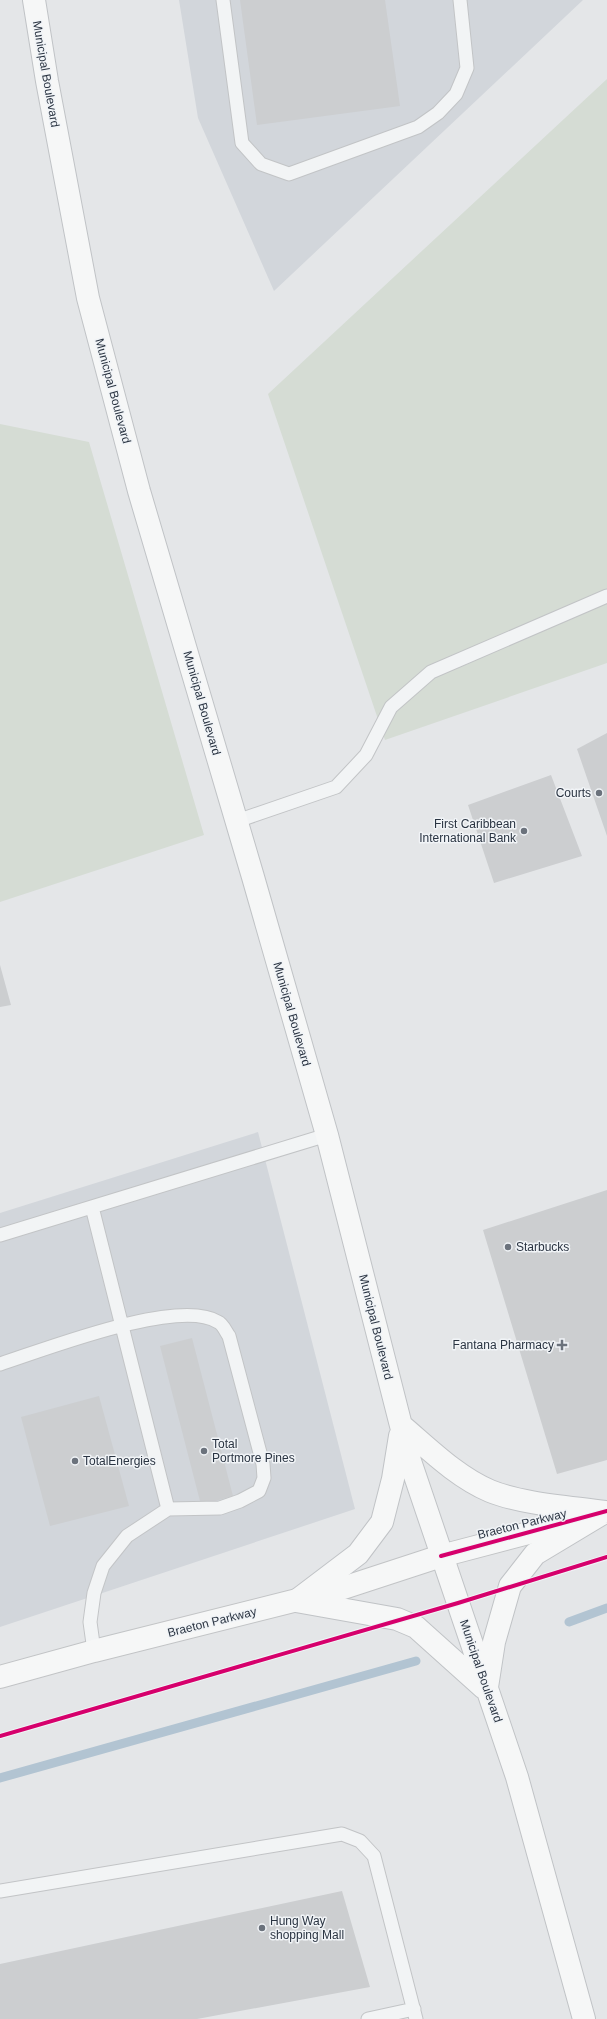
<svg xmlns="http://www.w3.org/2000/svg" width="607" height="2019" font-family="Helvetica,sans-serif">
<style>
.built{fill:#d2d6db}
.green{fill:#d5dcd4}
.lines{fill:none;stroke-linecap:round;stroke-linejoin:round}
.stream{stroke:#b2c4d2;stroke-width:9}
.building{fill:#ccced0}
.lane-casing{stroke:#c2c4c6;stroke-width:15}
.secondary-casing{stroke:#c2c4c6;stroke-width:24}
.primary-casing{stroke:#c0c3c6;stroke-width:24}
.lane{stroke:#f2f4f5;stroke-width:13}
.secondary{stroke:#f6f7f7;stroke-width:22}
.primary{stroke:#f6f7f7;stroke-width:22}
.cycleway-casing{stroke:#f1f4f7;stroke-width:6}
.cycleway{stroke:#d6006c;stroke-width:4}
.poi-dot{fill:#6b727c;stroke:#f1f4f7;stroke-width:1.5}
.labels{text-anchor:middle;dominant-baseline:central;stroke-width:3;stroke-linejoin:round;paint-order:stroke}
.street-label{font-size:12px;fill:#2a3442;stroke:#f1f4f7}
.poi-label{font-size:12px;fill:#2a3442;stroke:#f1f4f7;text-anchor:start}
</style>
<rect width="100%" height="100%" fill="#e4e6e8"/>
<!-- built -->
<path class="built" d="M179 0H583L274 291 198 118Z
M258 1132 355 1509 0 1627V1213Z"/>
<!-- green -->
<path class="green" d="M607 79V663L385 740 268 394Z
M0 424 89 442 204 835 0 902Z"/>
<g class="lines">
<!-- stream -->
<path class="stream" d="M569 1622 607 1608
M0 1778 416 1661"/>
</g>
<!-- building -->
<path class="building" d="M240 0H385L400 106 257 125Z
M607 733V836L577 749Z
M551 775 582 856 494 883 468 805Z
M0 965 11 1005 0 1007Z
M607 1190V1460L557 1474 483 1230Z
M192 1338 233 1496 201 1505 160 1346Z
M99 1396 129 1506 50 1526 21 1417Z
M342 1891 370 1987 197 2019H0V1964Z"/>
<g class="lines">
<!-- lane casing -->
<g class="lane-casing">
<path id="lane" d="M223 0 242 143 261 164 289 174 418 127 438 113 456 94 467 68 460 0
M237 821 336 787 366 755 391 707 431 672 607 596
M92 1207 168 1509
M0 1235 327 1135
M0 1364C44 1350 179 1297 218 1322 223 1324 226 1332 229 1336L263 1464 264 1478 259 1491 240 1501 220 1508 168 1509 127 1536 103 1566 94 1593 90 1622 94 1651
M0 1891 342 1834 360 1841 374 1856 416 2019
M368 2019 414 2009"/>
</g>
<!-- secondary casing -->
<g class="secondary-casing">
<path id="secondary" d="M0 1677 94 1651 337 1590 441 1556 593 1516"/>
</g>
<!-- primary casing -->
<g class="primary-casing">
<path id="primary" d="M34 0 47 81 88 298 139 491 253 877 327 1135 410 1461 517 1777 584 2019
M402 1426C429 1449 457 1477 490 1491 522 1504 570 1507 605 1512
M296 1601 397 1619 416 1627 484 1688
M296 1601 358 1554 382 1522 393 1479 400 1436
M487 1687 494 1642 510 1586 535 1554 605 1512"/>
</g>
<!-- lane -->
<use href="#lane" class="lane"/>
<!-- secondary -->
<use href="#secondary" class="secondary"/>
<!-- primary -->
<use href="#primary" class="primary"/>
<!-- cycleway casing -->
<g class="cycleway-casing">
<path id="cycleway" d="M441 1556 607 1511
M0 1736 458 1603 607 1557"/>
</g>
<!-- cycleway -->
<use href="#cycleway" class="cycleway"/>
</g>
<!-- markers -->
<g class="poi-dot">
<circle cx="599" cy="793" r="4"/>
<circle cx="524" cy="831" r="4"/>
<circle cx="508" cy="1247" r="4"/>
<path d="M560 1339h4v4h4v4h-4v4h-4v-4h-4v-4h4z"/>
<circle cx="204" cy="1451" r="4"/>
<circle cx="75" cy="1461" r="4"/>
<circle cx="262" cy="1928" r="4"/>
</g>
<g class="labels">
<!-- street labels -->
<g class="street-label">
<text transform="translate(46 74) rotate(80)">Municipal Boulevard</text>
<text transform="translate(113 391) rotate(75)">Municipal Boulevard</text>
<text transform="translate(202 703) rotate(74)">Municipal Boulevard</text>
<text transform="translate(292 1014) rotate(74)">Municipal Boulevard</text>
<text transform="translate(376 1327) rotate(76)">Municipal Boulevard</text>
<text transform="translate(522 1524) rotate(-14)">Braeton Parkway</text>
<text transform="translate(212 1622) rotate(-14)">Braeton Parkway</text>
<text transform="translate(481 1671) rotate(71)">Municipal Boulevard</text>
</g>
<!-- poi labels -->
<g class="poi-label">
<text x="591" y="793" text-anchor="end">Courts</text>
<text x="516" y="824" text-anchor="end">First Caribbean<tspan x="516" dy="14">International Bank</tspan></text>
<text x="516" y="1247">Starbucks</text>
<text x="554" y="1345" text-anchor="end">Fantana Pharmacy</text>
<text x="212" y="1444">Total<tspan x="212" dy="14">Portmore Pines</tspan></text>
<text x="83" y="1461">TotalEnergies</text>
<text x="270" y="1921">Hung Way<tspan x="270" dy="14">shopping Mall</tspan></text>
</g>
</g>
</svg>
